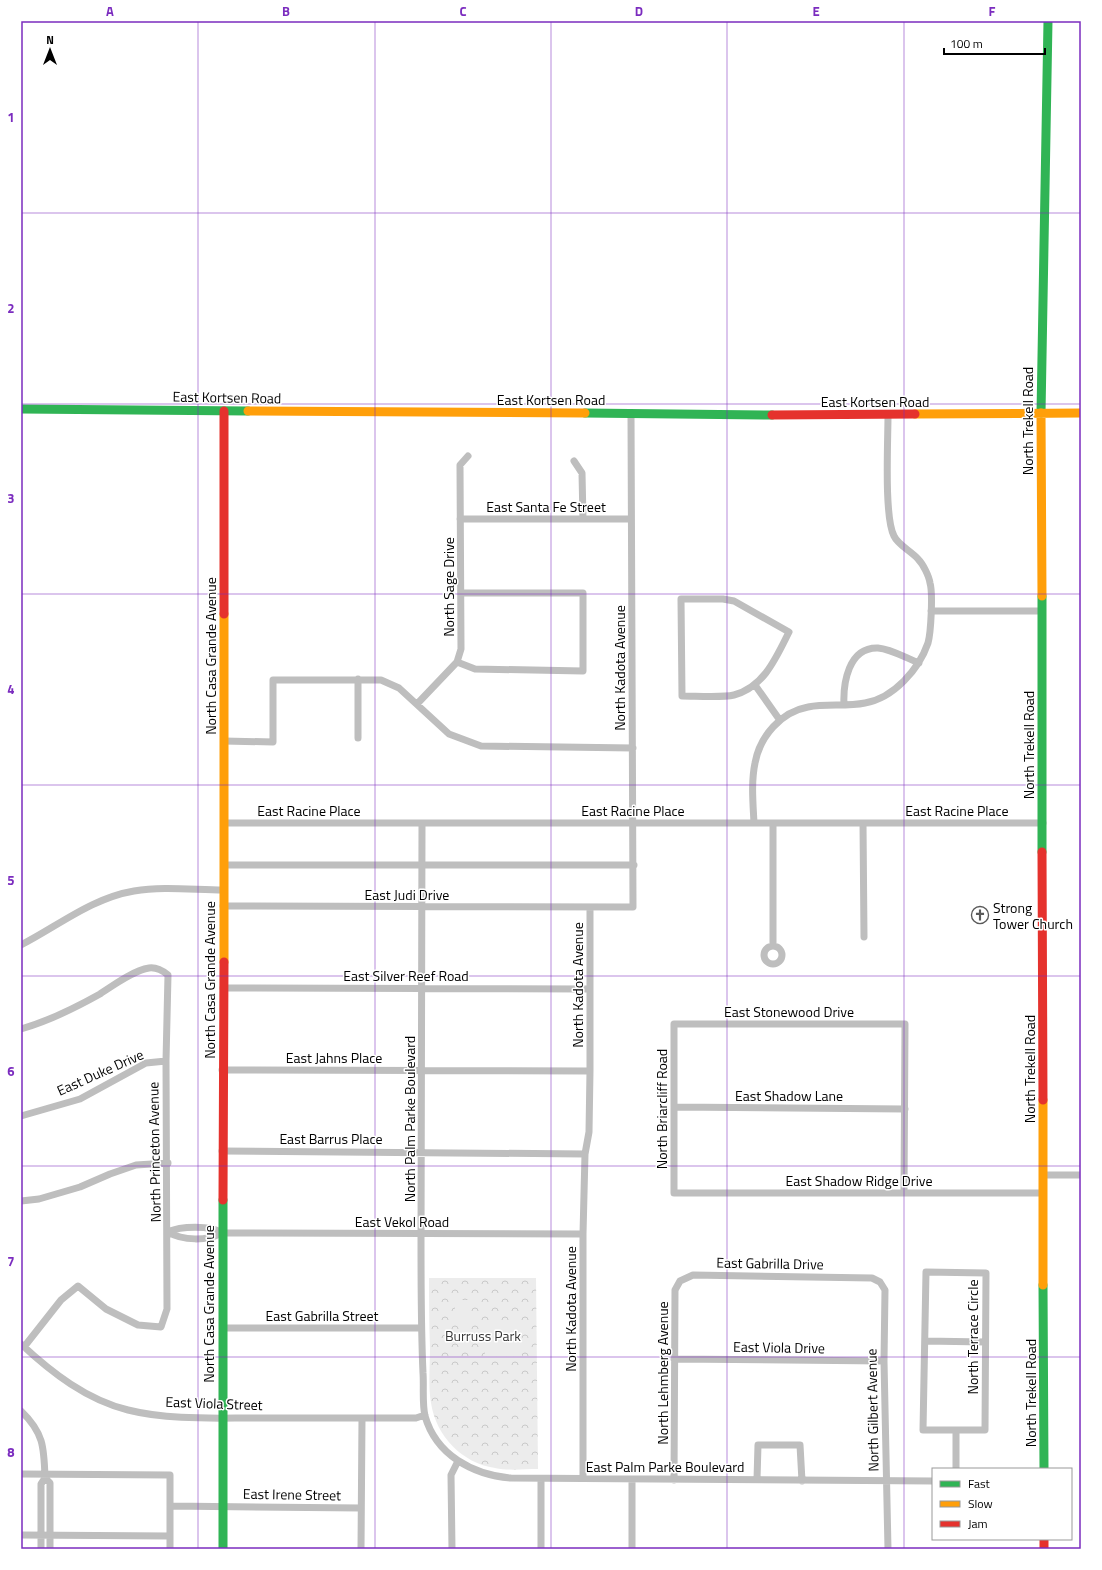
<svg xmlns="http://www.w3.org/2000/svg" width="1102" height="1570" font-family="'Titillium Web',sans-serif">
<style>
.forest{fill:url(#forest-crowns)}
.pitch{fill:#ececec}
.lines{fill:none;stroke-linecap:round;stroke-linejoin:round}
.street{stroke:#bebebe;stroke-width:7}
.fast{stroke:#30b455;stroke-width:9}
.slow{stroke:#ff9f0a;stroke-width:9}
.jam{stroke:#e5322d;stroke-width:9}
.grid{fill:none;stroke:#7b2cbf;stroke-width:1;stroke-opacity:0.55}
.labels{text-anchor:middle;dominant-baseline:central;stroke-width:3;stroke-linejoin:round;paint-order:stroke}
.street-label{font-size:14px;fill:#000;stroke:#fff}
.poi-label{font-size:14px;fill:#000;stroke:#fff;text-anchor:start}
.park-label{font-size:14px;fill:#333;stroke:#fff}
.neatline{fill:none;stroke:#7b2cbf;stroke-width:1.5}
.grid-label{font-size:13px;text-anchor:middle;font-weight:bold;fill:#7b2cbf}
</style>
<defs>
<pattern id="forest-crowns" width="20" height="18" patternUnits="userSpaceOnUse"><rect width="20" height="18" fill="#ececec"/><path d="M2 6a3 3 0 1 1 6 0M12 15a3 3 0 1 1 6 0" fill="none" stroke="#c9c9c9"/></pattern>
</defs>
<rect width="100%" height="100%" fill="#fff"/>
<!-- forest -->
<path class="forest" d="M429 1278H536L538 1469C524 1469 509 1471 495 1468 462 1463 436 1436 431 1403 428 1385 430 1366 430 1348 429 1325 429 1301 429 1278Z"/>
<!-- pitch -->
<path class="pitch" d="M455 1300H469V1323H455Z
M485 1320H522V1357L485 1356Z"/>
<g class="lines">
<!-- street -->
<path class="street" d="M574 461 582 473 583 519
M460 519H631
M681 599H723L734 601 789 632C776 658 764 687 734 695 722 698 696 696 682 696Z
M931 611H1042
M457 662 475 669 583 671V593H461
M358 679V738
M755 685 779 719
M417 704 457 662 461 649 460 465 468 456
M844 705C843 684 848 647 878 648 891 649 906 658 919 663
M224 741 273 742V680H381L399 688 449 734 481 746 633 748
M224 823H1043
M422 823C422 963 421 1102 421 1242 421 1286 421 1329 423 1373 424 1386 422 1403 425 1416 436 1455 473 1475 511 1478L933 1481
M754 823C753 803 751 782 755 763 760 736 781 712 808 707 826 703 846 707 865 703 894 698 919 669 928 643 931 632 933 593 930 583 929 576 923 564 918 559 911 551 898 545 894 536 884 517 888 441 888 416
M863 823 864 937
M773 824V946
M224 865H634
M223 906 633 907 631 414
M21 945C58 926 92 898 134 891 163 886 195 890 223 890
M764 955a9 9 0 1 1 18 0a9 9 0 1 1-18 0Z
M223 988 589 989
M21 1029C49 1021 75 1008 100 994 112 986 134 970 149 968 156 967 163 971 168 975L166 1061 167 1309 161 1327 138 1325 106 1309 78 1286 61 1300 24 1347
M222 1070 590 1071
M674 1107 905 1109
M21 1116 80 1099 146 1063 166 1061
M222 1151 585 1154
M1043 1175H1081
M904 1193 905 1024H674V1193H1043
M21 1201 39 1199 80 1187 110 1174 136 1165 168 1163
M222 1233C211 1225 180 1226 168 1232 183 1241 207 1241 222 1233L583 1234
M926 1272 986 1273 985 1430H923Z
M223 1328H421
M925 1341 985 1342
M21 1344C52 1373 87 1400 128 1410 168 1420 212 1418 252 1418 307 1418 361 1418 416 1418L425 1415
M674 1359 884 1361
M21 1411C44 1433 44 1448 45 1478L41 1484V1549
M956 1469V1430
M21 1474 170 1475V1549
M45 1478 50 1483V1549
M583 1478V1234L585 1154 589 1132 590 1071V908
M757 1479 758 1445H800L802 1481
M674 1480 675 1290 680 1281 693 1275 872 1278 880 1282 885 1290 884 1361 888 1549
M170 1506 361 1508
M21 1535 170 1536
M361 1549 362 1418
M452 1549 451 1475 458 1461
M541 1549V1479
M632 1549V1480"/>
<!-- fast -->
<path class="fast" d="M21 409 248 411
M585 413 772 415
M1041 413 1048 21
M1042 596V852
M1043 1285 1044 1469
M223 1549V1200"/>
<!-- slow -->
<path class="slow" d="M248 411 585 413
M1041 413 1042 596
M915 414 1081 413
M224 962V614
M1043 1100V1285"/>
<!-- jam -->
<path class="jam" d="M772 415 915 414
M224 614V411
M1042 852 1043 1100
M223 1200 224 962
M1044 1539V1549"/>
</g>
<!-- grid -->
<path class="grid" d="M198 21V1549M375 21V1549M551 21V1549M727 21V1549M904 21V1549M21 213H1081M21 404H1081M21 594H1081M21 785H1081M21 976H1081M21 1166H1081M21 1357H1081"/>
<!-- icons -->
<defs>
<g id="church-ring" transform="scale(0.9)"><circle r="9.5" fill="#fff" stroke="#595959" stroke-width="1.5"/><path d="M-1.2-6h2.4v3.5h3.3v2.4h-3.3V6h-2.4V-.1h-3.3v-2.4h3.3Z" fill="#595959"/></g>
</defs>
<g fill-rule="evenodd">
<use href="#church-ring" x="980" y="915"/>
</g>
<g class="labels">
<!-- street labels -->
<g class="street-label">
<text transform="translate(227 397) rotate(1)">East Kortsen Road</text>
<text x="551" y="399">East Kortsen Road</text>
<text x="875" y="401">East Kortsen Road</text>
<text transform="translate(1027 421) rotate(-90)">North Trekell Road</text>
<text x="546" y="506">East Santa Fe Street</text>
<text transform="translate(448 587) rotate(-90)">North Sage Drive</text>
<text transform="translate(210 656) rotate(-90)">North Casa Grande Avenue</text>
<text transform="translate(619 668) rotate(-90)">North Kadota Avenue</text>
<text transform="translate(1028 745) rotate(-90)">North Trekell Road</text>
<text x="309" y="810">East Racine Place</text>
<text x="633" y="810">East Racine Place</text>
<text x="957" y="810">East Racine Place</text>
<text x="407" y="894">East Judi Drive</text>
<text x="406" y="975">East Silver Reef Road</text>
<text transform="translate(209 980) rotate(-90)">North Casa Grande Avenue</text>
<text transform="translate(577 985) rotate(-90)">North Kadota Avenue</text>
<text x="789" y="1011">East Stonewood Drive</text>
<text x="334" y="1057">East Jahns Place</text>
<text transform="translate(1029 1069) rotate(-90)">North Trekell Road</text>
<text transform="translate(100 1072) rotate(-24)">East Duke Drive</text>
<text x="789" y="1095">East Shadow Lane</text>
<text transform="translate(661 1109) rotate(-90)">North Briarcliff Road</text>
<text transform="translate(409 1119) rotate(-90)">North Palm Parke Boulevard</text>
<text x="331" y="1138">East Barrus Place</text>
<text transform="translate(154 1152) rotate(-91)">North Princeton Avenue</text>
<text x="859" y="1180">East Shadow Ridge Drive</text>
<text x="402" y="1221">East Vekol Road</text>
<text transform="translate(770 1263) rotate(1)">East Gabrilla Drive</text>
<text transform="translate(208 1304) rotate(-90)">North Casa Grande Avenue</text>
<text transform="translate(570 1309) rotate(-90)">North Kadota Avenue</text>
<text x="322" y="1315">East Gabrilla Street</text>
<text transform="translate(972 1337) rotate(-90)">North Terrace Circle</text>
<text transform="translate(779 1347) rotate(1)">East Viola Drive</text>
<text transform="translate(662 1373) rotate(-90)">North Lehmberg Avenue</text>
<text transform="translate(1030 1393) rotate(-90)">North Trekell Road</text>
<text transform="translate(214 1403) rotate(2)">East Viola Street</text>
<text transform="translate(872 1410) rotate(-91)">North Gilbert Avenue</text>
<text x="665" y="1466">East Palm Parke Boulevard</text>
<text transform="translate(292 1494) rotate(1)">East Irene Street</text>
</g>
<!-- poi labels -->
<g class="poi-label">
<text x="993" y="907">Strong<tspan x="993" dy="16">Tower Church</tspan></text>
</g>
<!-- park labels -->
<g class="park-label">
<text x="483" y="1335">Burruss Park</text>
</g>
</g>
<!-- border -->
<rect width="1102" height="1570" fill="none" stroke="#ffffff" stroke-width="44"/>
<!-- legend -->
<rect x="932" y="1468" width="140" height="72" fill="#ffffff" stroke="#999999"/>
<rect x="940" y="1481" width="20" height="6" fill="#30b455" stroke="#999999"/>
<text x="968" y="1488" font-size="12" fill="#000000">Fast</text>
<rect x="940" y="1501" width="20" height="6" fill="#ff9f0a" stroke="#999999"/>
<text x="968" y="1508" font-size="12" fill="#000000">Slow</text>
<rect x="940" y="1521" width="20" height="6" fill="#e5322d" stroke="#999999"/>
<text x="968" y="1528" font-size="12" fill="#000000">Jam</text>
<!-- north arrow -->
<g transform="translate(50 50)" stroke="#ffffff" stroke-width="3" paint-order="stroke">
<path d="M0-3L7 15L0 10L-7 15Z" fill="#000000"/>
<text y="-6" font-size="11" font-weight="bold" text-anchor="middle" fill="#000000">N</text>
</g>
<!-- scale -->
<path d="M944 48v6h101v-6" fill="none" stroke="#000000" stroke-width="2"/>
<text x="950" y="48" font-size="12" fill="#000000" stroke="#ffffff" stroke-width="3" paint-order="stroke">100 m</text>
<rect x="22" y="22" width="1058" height="1526" class="neatline"/>
<g class="grid-label">
<text x="110" y="16">A</text>
<text x="286" y="16">B</text>
<text x="463" y="16">C</text>
<text x="639" y="16">D</text>
<text x="816" y="16">E</text>
<text x="992" y="16">F</text>
<text x="11" y="122">1</text>
<text x="11" y="313">2</text>
<text x="11" y="503">3</text>
<text x="11" y="694">4</text>
<text x="11" y="885">5</text>
<text x="11" y="1076">6</text>
<text x="11" y="1266">7</text>
<text x="11" y="1457">8</text>
</g>
</svg>
